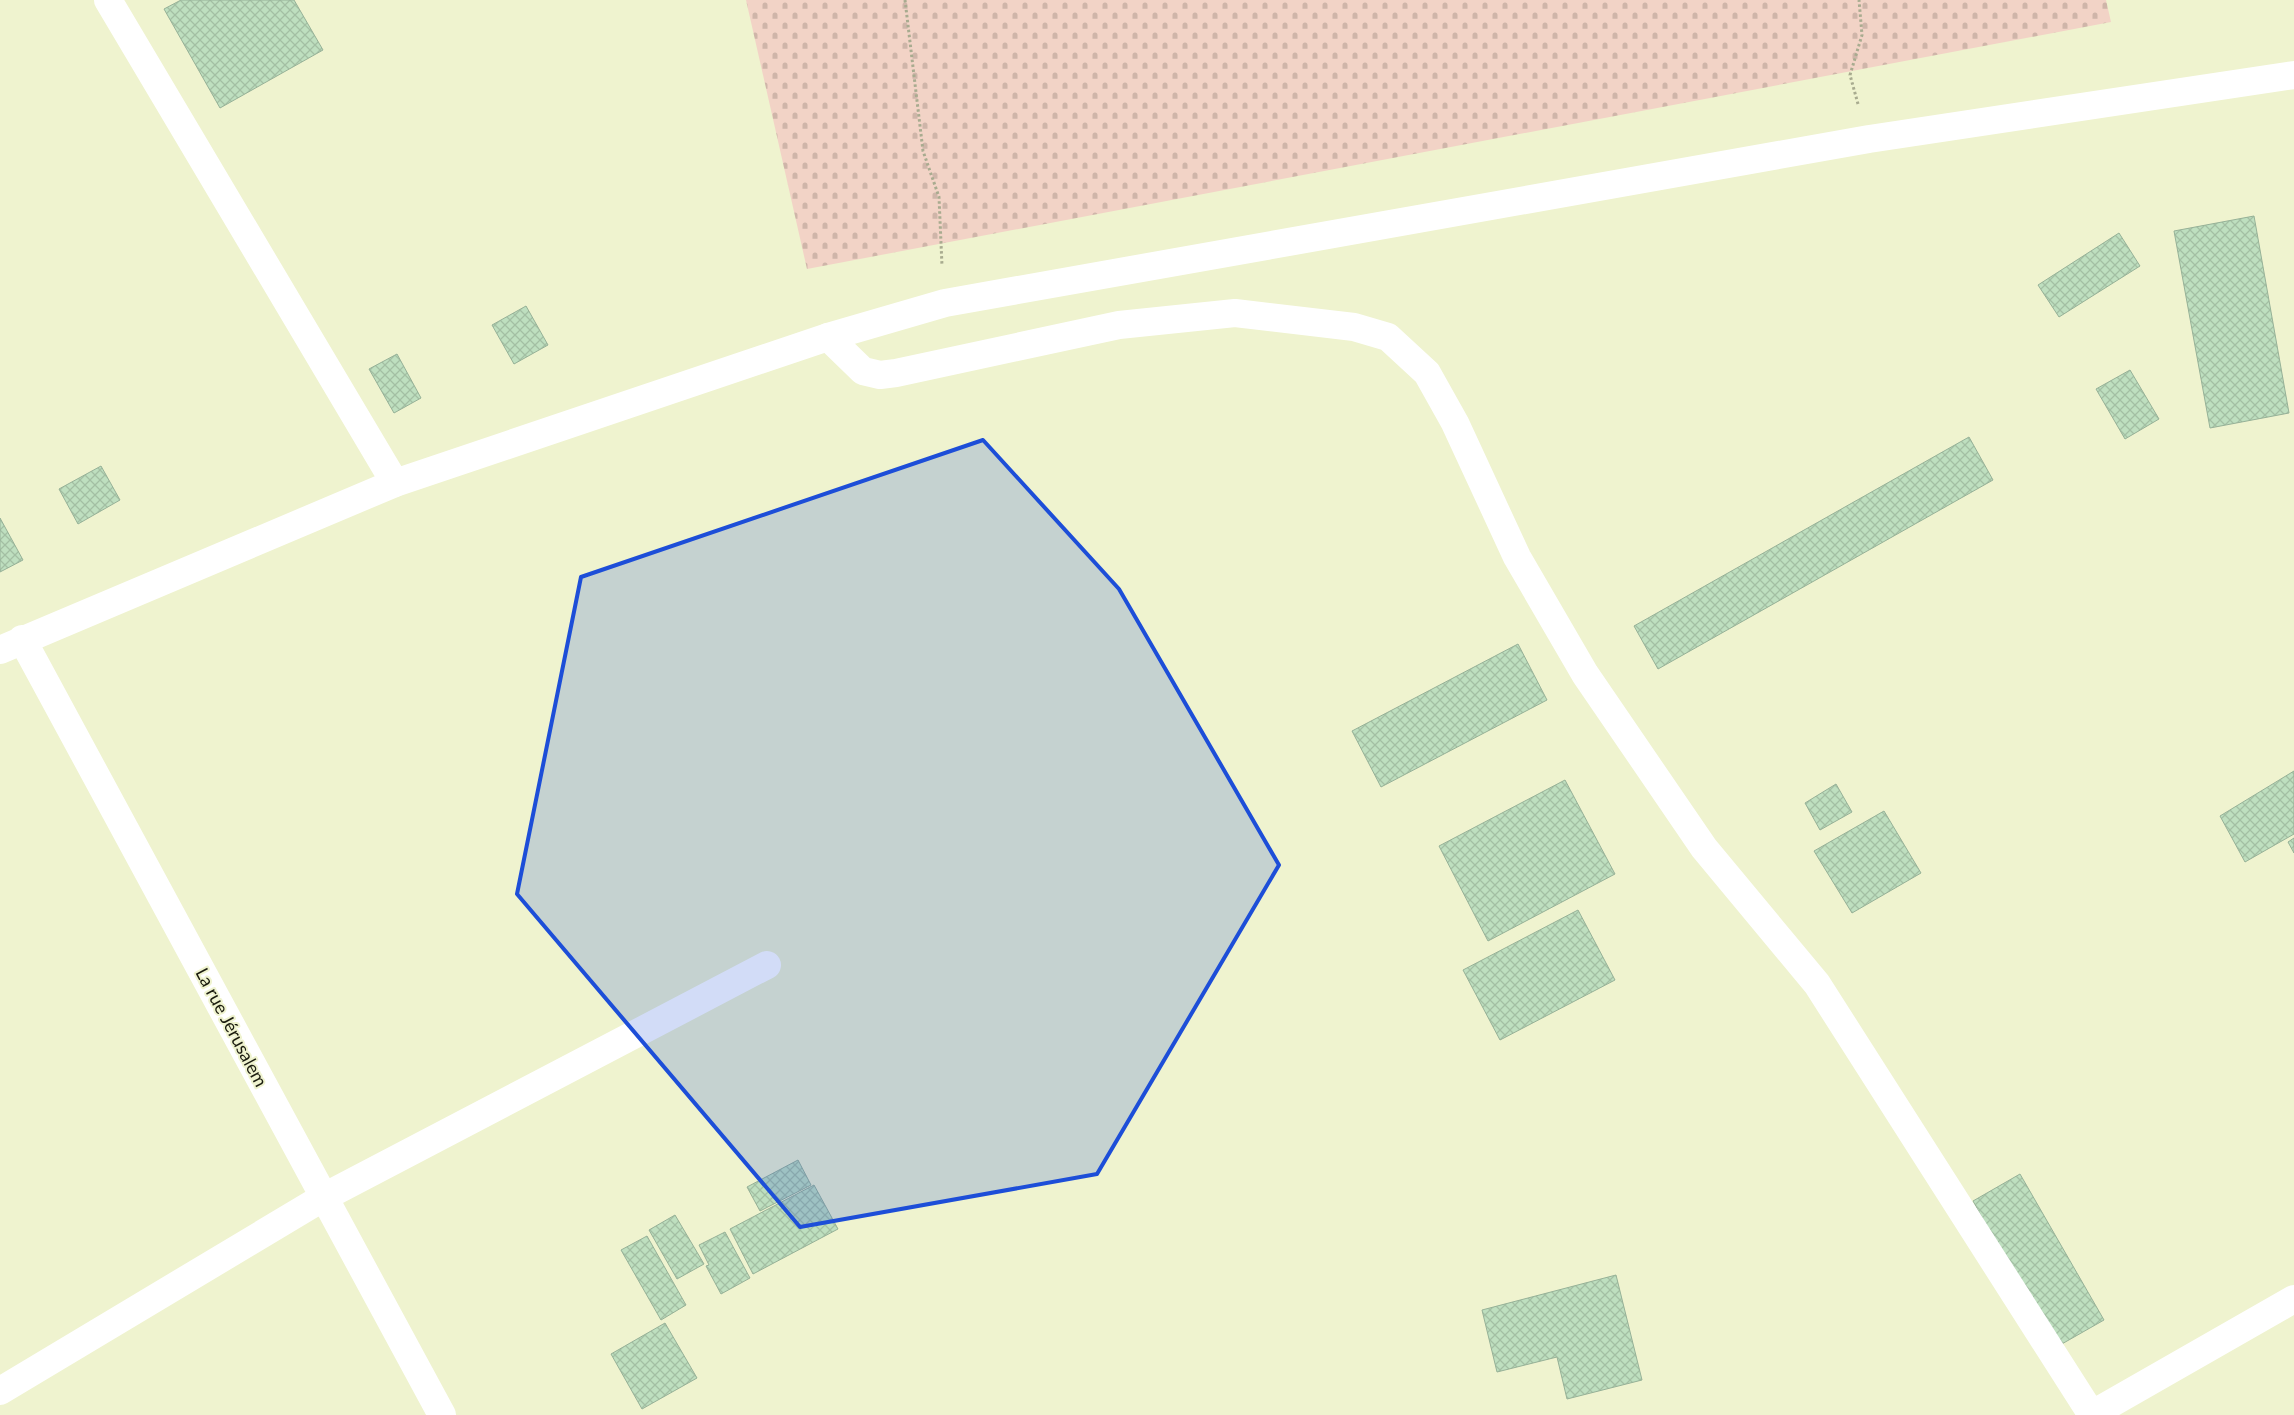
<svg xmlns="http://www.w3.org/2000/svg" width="2294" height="1415" font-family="Lato,sans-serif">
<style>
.cemetery{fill:url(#cemetery-stones)}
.building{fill:url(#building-cross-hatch);stroke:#96b197}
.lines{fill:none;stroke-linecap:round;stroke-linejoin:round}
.path{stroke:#a8ab8f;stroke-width:3;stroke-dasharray:2.5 2.5;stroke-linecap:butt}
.street{stroke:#fff;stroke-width:28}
.secondary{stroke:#fff;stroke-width:28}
.marked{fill:#1d4ed8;fill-opacity:0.2;stroke:#1d4ed8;stroke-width:4;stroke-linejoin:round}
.labels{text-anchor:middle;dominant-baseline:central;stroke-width:4;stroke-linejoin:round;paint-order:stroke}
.street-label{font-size:18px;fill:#1b1c0f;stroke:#eff3cf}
</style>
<defs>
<pattern id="cemetery-stones" width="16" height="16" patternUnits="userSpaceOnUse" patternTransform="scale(1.25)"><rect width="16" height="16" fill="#f2d3c6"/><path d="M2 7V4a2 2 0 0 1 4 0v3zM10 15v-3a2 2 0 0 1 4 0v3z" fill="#cfb5a9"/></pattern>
<pattern id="building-cross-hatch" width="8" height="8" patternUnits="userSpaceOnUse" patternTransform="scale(1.25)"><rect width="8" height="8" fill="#bedfbf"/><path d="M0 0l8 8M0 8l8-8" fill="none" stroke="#a3bfa3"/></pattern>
</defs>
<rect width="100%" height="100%" fill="#eff3cf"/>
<!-- cemetery -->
<path class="cemetery" d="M746 0H2106L2111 22 807 269Z"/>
<!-- building -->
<path class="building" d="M181 0H294L323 50 220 108 164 9Z
M2254 216 2289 413 2210 428 2174 231Z
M2119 233 2140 266 2059 317 2038 285Z
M526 306 548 345 514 364 492 325Z
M397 354 421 398 394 413 369 369Z
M2130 370 2159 419 2125 439 2096 389Z
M1969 437 1993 480 1658 669 1634 626Z
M101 466 120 500 78 524 59 489Z
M0 518 23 560 0 572Z
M1518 644 1547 700 1381 787 1352 731Z
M2294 771V834L2245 862 2220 816Z
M1565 780 1615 874 1488 941 1439 846Z
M1836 784 1852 812 1820 830 1805 803Z
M1884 811 1921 873 1852 913 1814 851Z
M2294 838V853L2288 842Z
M1578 910 1615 980 1500 1040 1463 970Z
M798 1160 811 1185 760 1211 747 1187Z
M2020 1174 2104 1320 2053 1349 1973 1201Z
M814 1185 838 1229 753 1274 730 1229Z
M675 1215 704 1264 677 1279 649 1230Z
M725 1232 750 1278 721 1294 706 1266 709 1265 699 1245Z
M647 1236 686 1305 661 1320 621 1250Z
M1616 1275 1642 1380 1567 1399 1557 1357 1497 1372 1482 1310Z
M665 1323 697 1378 642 1409 611 1354Z"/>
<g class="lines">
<!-- path -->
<path class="path" d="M905 0 923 151 939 197 942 266
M1858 104 1850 75 1862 35 1859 0"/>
<!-- street -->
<path class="street" d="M108 0 395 483
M828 337 863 371 880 375 896 373 1119 325 1235 313 1354 327 1388 337 1427 373 1455 423 1517 557 1585 674 1704 848 1817 984 2092 1415
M22 639 442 1415
M0 1391 324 1197 767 965
M2091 1415 2294 1299"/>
<!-- secondary -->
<path class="secondary" d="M0 650 395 483 828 337 945 303 1869 139 2294 75"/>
</g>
<!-- marked area -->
<path class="marked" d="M983 440 1119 589 1279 865 1097 1174 800 1227 517 894 581 577Z"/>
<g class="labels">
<!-- street labels -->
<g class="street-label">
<text transform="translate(232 1027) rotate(62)">La rue Jérusalem</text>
</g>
</g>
</svg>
